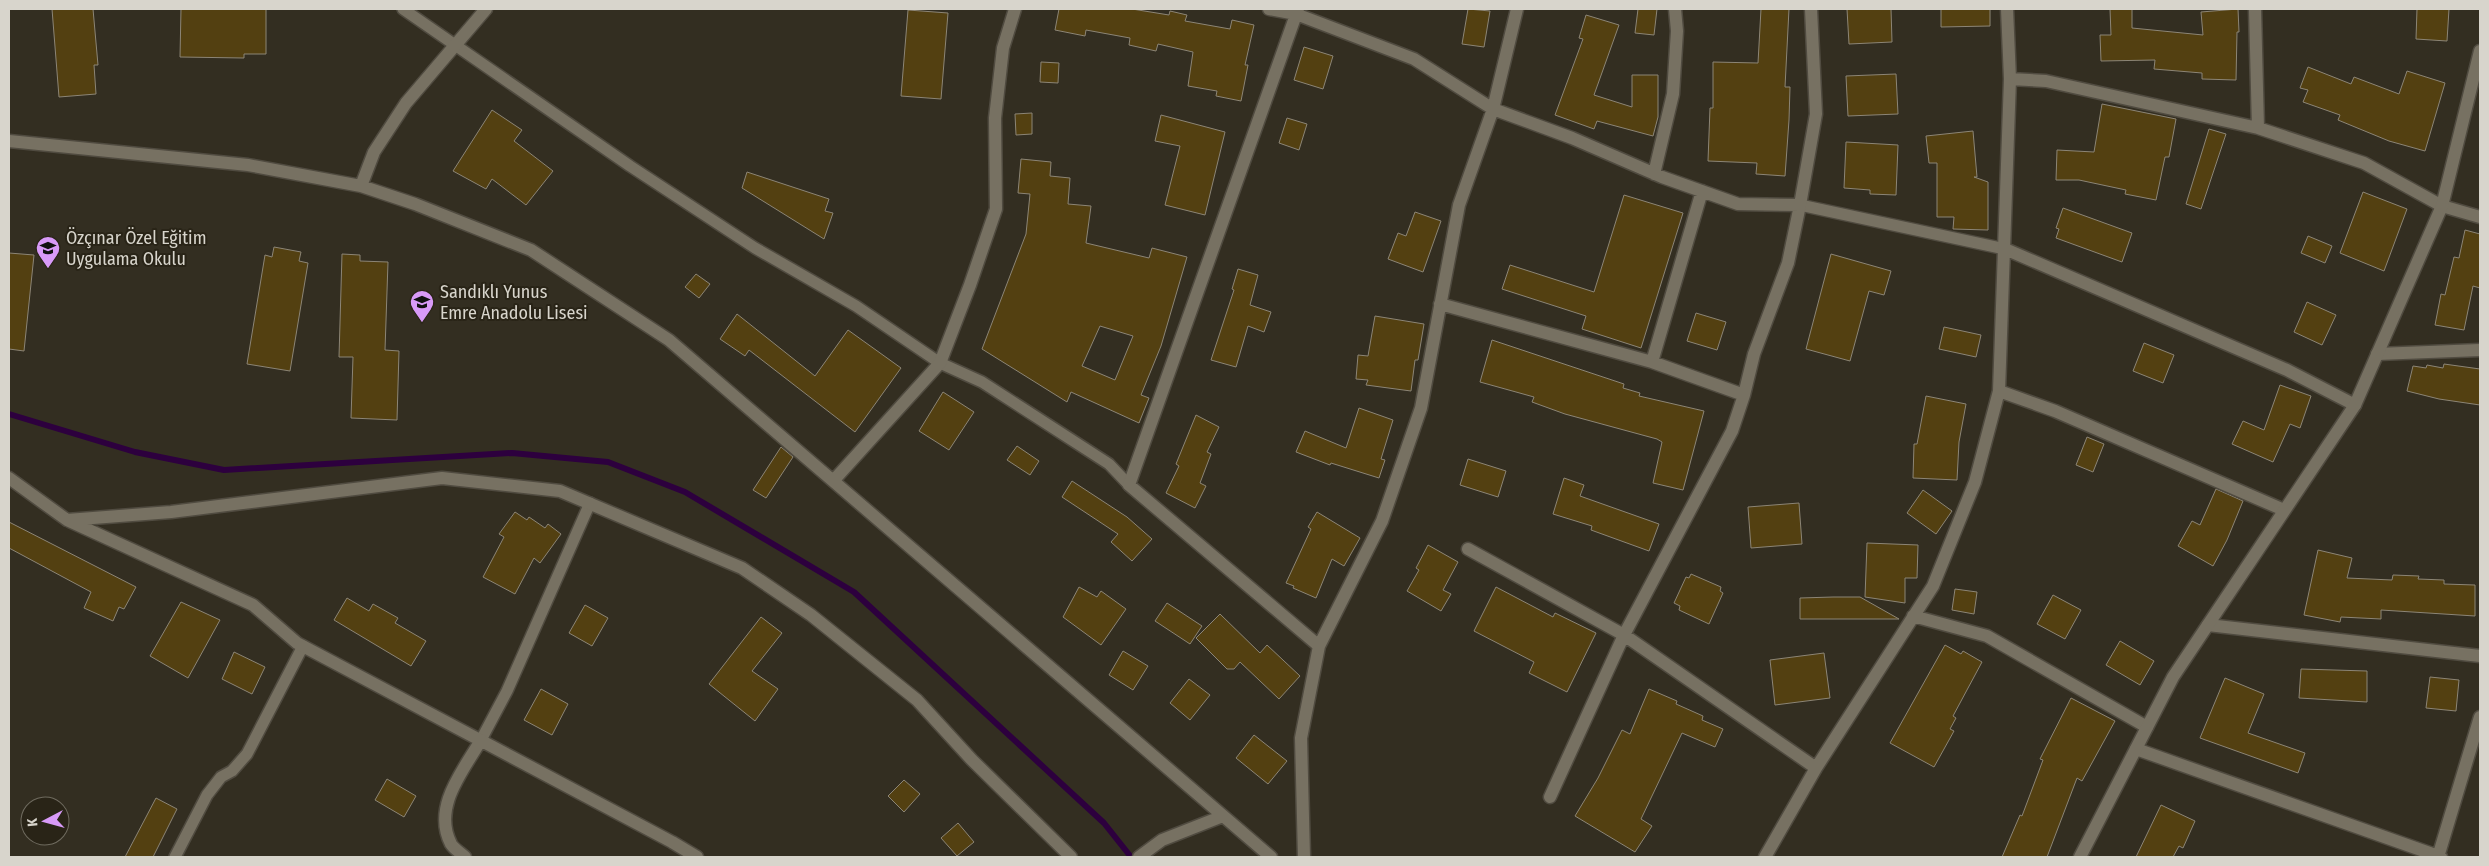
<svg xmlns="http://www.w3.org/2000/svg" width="2489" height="866" font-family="'Fira Sans Condensed',sans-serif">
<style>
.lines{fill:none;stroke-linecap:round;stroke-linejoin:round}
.stream{stroke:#2d003e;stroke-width:6}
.building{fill:#534011;stroke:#8c8576;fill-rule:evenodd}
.service-casing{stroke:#504b40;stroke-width:14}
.minor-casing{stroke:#504b40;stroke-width:15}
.tertiary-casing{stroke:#504b40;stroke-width:15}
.service{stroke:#777162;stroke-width:11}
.minor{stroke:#777162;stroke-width:12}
.tertiary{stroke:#777162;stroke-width:12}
.labels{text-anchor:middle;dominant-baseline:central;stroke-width:4;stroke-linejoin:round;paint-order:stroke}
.poi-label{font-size:18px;fill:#d8d5cc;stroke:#292417;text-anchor:start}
</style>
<rect width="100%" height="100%" fill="#332e21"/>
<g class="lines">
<!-- stream -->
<path class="stream" d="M9 414 135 452 224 470 512 453 608 462 685 492 854 592 1104 823 1131 857"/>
</g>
<!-- building -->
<path class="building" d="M52 9H93L98 65H94L96 94 59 97Z
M181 9H266V54H244V58L180 57Z
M1059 9H1132L1169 15 1170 11 1187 15 1185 21 1230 29 1232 20 1254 25 1245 65H1248L1241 101 1216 96 1217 91 1188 86 1193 52 1158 44 1156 51 1129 45 1130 38 1086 30 1085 36 1055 30Z
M1468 9 1490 11 1484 47 1462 44Z
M1638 9H1657L1654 35 1635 33Z
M1761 9H1789L1785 87H1790L1789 120 1785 176 1756 174 1757 163 1708 161 1710 108H1713V62L1758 63Z
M1847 9H1891L1892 42 1849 44Z
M1941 9H1990V26L1941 27Z
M2110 9H2132V28L2203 35 2201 12 2238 9 2239 32H2237L2236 80 2202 79V73L2154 69 2155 60 2101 61 2100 35H2111Z
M2417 9H2449L2447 41 2416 39Z
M908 10 948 13 941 99 901 96Z
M1586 15 1619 25 1594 95 1632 107V75H1658V117L1653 136 1597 121 1594 129 1555 115 1583 39 1579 38Z
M1304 47 1333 56 1323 89 1294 80Z
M1041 62 1059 63 1058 83 1040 82Z
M2308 67 2351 84 2354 77 2399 94 2407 71 2445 83 2425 151 2389 141 2338 120 2340 115 2303 102 2308 90 2300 88Z
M1896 74 1898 114 1848 116 1846 76Z
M2102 104 2176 119 2169 157H2165L2156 200 2125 194 2126 190 2079 180H2056L2057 150 2094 152Z
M492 110 522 130 514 141 553 171 526 205 492 179 486 189 453 171Z
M1032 113V134L1016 135 1015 114Z
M1161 115 1225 132 1205 215 1165 205 1180 146 1155 141Z
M1287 118 1307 124 1299 150 1279 143Z
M2209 129 2226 134 2201 209 2186 204Z
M1973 131 1977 177H1974L1988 182V230L1953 229 1954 217H1937V163H1929L1926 136Z
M1846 142 1898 145 1896 195 1870 194V190L1844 188Z
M1021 159 1051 162 1050 176 1070 178 1068 204 1091 206 1086 243 1149 258 1152 248 1187 257 1161 346 1141 395 1149 398 1139 423 1071 392 1067 402 982 349 1026 234 1030 194 1018 193ZM1100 326 1133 336 1115 380 1082 366Z
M747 172 829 199 825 211 833 213 824 239 742 188Z
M2363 192 2407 209 2384 271 2340 253Z
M1624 195 1683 213 1641 348 1582 329 1586 316 1502 289 1510 265 1594 292Z
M2063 208 2132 233 2122 262 2056 238 2059 229 2056 228Z
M1415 212 1441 221 1423 272 1388 259 1398 233 1406 236Z
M2465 230 2480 234V288L2473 286 2464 330 2435 325 2441 294 2445 295 2454 257 2459 258Z
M2308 236 2332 246 2325 263 2301 253Z
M274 247 301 252 299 261 308 263 290 371 247 364 265 255 272 257Z
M9 253 34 255 24 351 9 349Z
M342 254 360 255V261L388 262 385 350 399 351 397 420 351 418 353 357H339Z
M1831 254 1891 271 1884 295 1869 291 1850 361 1806 349Z
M1238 269 1258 275 1250 305 1271 312 1264 332 1248 326 1236 367 1211 360 1234 290 1232 289Z
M696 274 710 284 699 298 685 287Z
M2307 302 2336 315 2322 345 2294 332Z
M1696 313 1726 322 1717 350 1687 341Z
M737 314 815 376 848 330 901 368 855 432 749 350 745 356 720 339Z
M1375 316 1424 324 1418 360H1415L1411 391 1366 385 1368 380 1356 379 1358 355 1368 356Z
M1944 327 1981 335 1976 357 1939 349Z
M1492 340 1624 384 1623 388 1640 393 1639 396 1704 411 1683 490 1653 483 1662 442 1657 439 1565 414 1532 402 1534 397 1480 382Z
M2144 343 2174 355 2163 383 2133 371Z
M2444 364 2480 369V405L2439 399 2407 391 2413 366 2426 368 2427 365 2443 368Z
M2280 385 2311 396 2300 428 2290 424 2273 462 2232 444 2243 421 2264 430Z
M943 392 974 412 949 450 919 431Z
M1926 396 1966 404 1959 442 1957 480 1913 478 1914 444H1917Z
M1359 408 1393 420 1381 459 1385 460 1379 478 1331 463 1330 465 1296 452 1305 431 1346 448Z
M1196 415 1219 427 1207 452 1211 454 1200 483 1206 486 1195 508 1166 493 1179 466 1176 464Z
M2087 437 2104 444 2093 472 2076 465Z
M1017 446 1039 461 1030 475 1007 460Z
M781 447 793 457 766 498 753 490Z
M1468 459 1506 471 1498 497 1460 485Z
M1564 478 1584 485 1580 496 1659 524 1649 551 1591 530 1592 526 1553 514Z
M1072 481 1127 517 1152 539 1132 561 1111 542 1118 534 1062 497Z
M2216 489 2243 501 2227 540 2213 566 2178 546 2192 521 2200 525Z
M1923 490 1952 511 1936 534 1907 513Z
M1799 503 1802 544 1751 548 1748 507Z
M515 512 527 520 529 517 545 528 548 524 561 534 540 563 534 558 515 594 483 577 504 537 499 534Z
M1317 512 1360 538 1344 566 1332 559 1316 598 1293 588 1294 586 1286 583 1311 529 1308 527Z
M9 522 136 587 124 609 119 607 113 621 84 608 91 592 9 548Z
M1867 543 1918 545 1917 578H1905V603L1865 597Z
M1428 545 1458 562 1443 590 1451 594 1441 611 1407 591 1419 570 1416 568Z
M2318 550 2352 558 2347 578 2392 580 2393 575 2419 576 2418 579 2444 580V584L2475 585V616L2381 610V619L2341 617 2340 622 2304 615Z
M1691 574 1721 587 1720 591 1723 593 1709 624 1679 610 1680 606 1674 603 1686 577 1689 578Z
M1079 587 1097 597 1101 591 1126 609 1101 645 1063 617Z
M1496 587 1553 617 1555 613 1596 633 1567 692 1529 673 1534 662 1474 631Z
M1955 589 1977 592 1974 614 1952 610Z
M2053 595 2081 610 2065 639 2037 624Z
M1833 597H1860L1899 619H1800V598Z
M347 598 369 611 373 604 398 618 395 623 426 641 411 666 334 620Z
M181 602 220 620 188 678 150 656Z
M1167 603 1202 626 1190 644 1155 621Z
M585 605 608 618 592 646 569 633Z
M1220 614 1260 653 1267 645 1300 676 1279 699 1240 662 1234 669H1227L1196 638Z
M761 617 782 633 752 671 778 689 755 721 709 684Z
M2120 641 2154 661 2140 685 2106 665Z
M1945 645 1961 654 1963 651 1982 662 1953 716 1956 718 1950 729 1954 731 1934 767 1890 743Z
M1123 651 1148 666 1133 690 1109 675Z
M234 652 265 667 252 694 222 679Z
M1824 653 1830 698 1775 705 1770 660Z
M2301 669 2367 671V702L2299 698Z
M2430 677 2459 680 2456 711 2426 708Z
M2225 678 2264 694 2248 733 2305 753 2298 773 2200 738Z
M1189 679 1210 695 1190 720 1170 703Z
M541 689 568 704 552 735 524 720Z
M1649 689 1677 701 1676 704 1703 716 1702 720 1723 729 1715 747 1682 733 1641 819 1652 826 1635 852 1575 816 1598 778 1622 730 1630 734Z
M2071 698 2115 721 2082 781 2077 778 2047 857H2002L2020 815 2022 816 2043 760 2040 759Z
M1254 735 1287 761 1268 784 1236 758Z
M387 779 416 796 404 817 375 800Z
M904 780 920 794 904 812 888 796Z
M156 798 177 809 153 857H125Z
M2161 805 2195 821 2183 848 2179 846 2173 857H2136Z
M958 823 974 842 957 856 941 838Z"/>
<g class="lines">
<!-- service casing -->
<g class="service-casing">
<path id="service" d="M403 9 630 166 755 248 856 306 940 363 982 382 1109 464 1129 485
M1800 205 2005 249
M481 740 507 691 590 503
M175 857 207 795 221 777 232 771 247 754 303 646"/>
</g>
<!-- minor casing -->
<g class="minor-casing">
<path id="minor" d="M1269 9 1296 14 1414 59 1493 109 1572 138 1662 177 1738 204 1800 205
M1298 9 1129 485 1319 646
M2255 9 2258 128
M2010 79 2046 81 2258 128 2364 163 2442 206 2480 217
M9 141 248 165 361 186 415 204 531 250 669 340 1271 857
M1654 174 1673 94 1677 31 1675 9
M361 186 374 152 406 103 486 9
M2005 249 2287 370 2355 405
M1440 304 1652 362 1744 395 1732 431 1624 635 1550 797
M2377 354 2480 350
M1652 362 1702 191
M1999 391 2055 411 2284 510
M1744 395 1754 354 1788 263 1800 205 1816 114 1811 9
M9 478 67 520 253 605 297 643 672 842 697 857
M834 480 940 363 970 285 996 209 995 118 1003 48 1015 9
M67 520 171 512 442 478 560 491 742 568 811 615 917 700 972 760 1071 857
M1468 549 1624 635 1816 768
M1913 616 1987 636 2147 727
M2208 625 2480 656
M2136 749 2441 857
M465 857C461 853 454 849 451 844 432 807 463 771 481 740
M1139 857 1162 840 1223 816
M1304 857 1301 738 1319 646 1382 521 1421 408 1459 205 1493 109 1517 9
M1765 857 1816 768 1933 586 1975 482 1999 391 2010 79 2007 9
M2438 857 2480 717"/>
</g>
<!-- tertiary casing -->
<g class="tertiary-casing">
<path id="tertiary" d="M2080 857 2173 677 2355 405 2442 206 2480 51"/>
</g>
<!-- service -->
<use href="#service" class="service"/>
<!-- minor -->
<use href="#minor" class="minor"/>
<!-- tertiary -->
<use href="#tertiary" class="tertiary"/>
</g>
<!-- icons -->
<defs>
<g id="school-pin" transform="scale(1.25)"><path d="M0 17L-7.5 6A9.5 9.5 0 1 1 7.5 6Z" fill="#d89af8" stroke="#292417"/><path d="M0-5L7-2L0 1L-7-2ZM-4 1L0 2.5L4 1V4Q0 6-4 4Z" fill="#111"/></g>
</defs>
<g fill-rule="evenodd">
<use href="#school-pin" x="48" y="248"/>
<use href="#school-pin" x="422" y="302"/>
</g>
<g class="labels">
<!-- poi labels -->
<g class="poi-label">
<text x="66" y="238">Özçınar Özel Eğitim<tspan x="66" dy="21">Uygulama Okulu</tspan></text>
<text x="440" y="292">Sandıklı Yunus<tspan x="440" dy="21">Emre Anadolu Lisesi</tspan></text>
</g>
</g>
<!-- border -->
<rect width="2489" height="866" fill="none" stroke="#d8d5cc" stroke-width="20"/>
<!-- north arrow -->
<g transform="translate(45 821) rotate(264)"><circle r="24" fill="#292417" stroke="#6f6b5f"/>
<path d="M0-4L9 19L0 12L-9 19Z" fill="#d89af8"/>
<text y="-8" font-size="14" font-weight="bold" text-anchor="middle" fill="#d8d5cc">K</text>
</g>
</svg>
